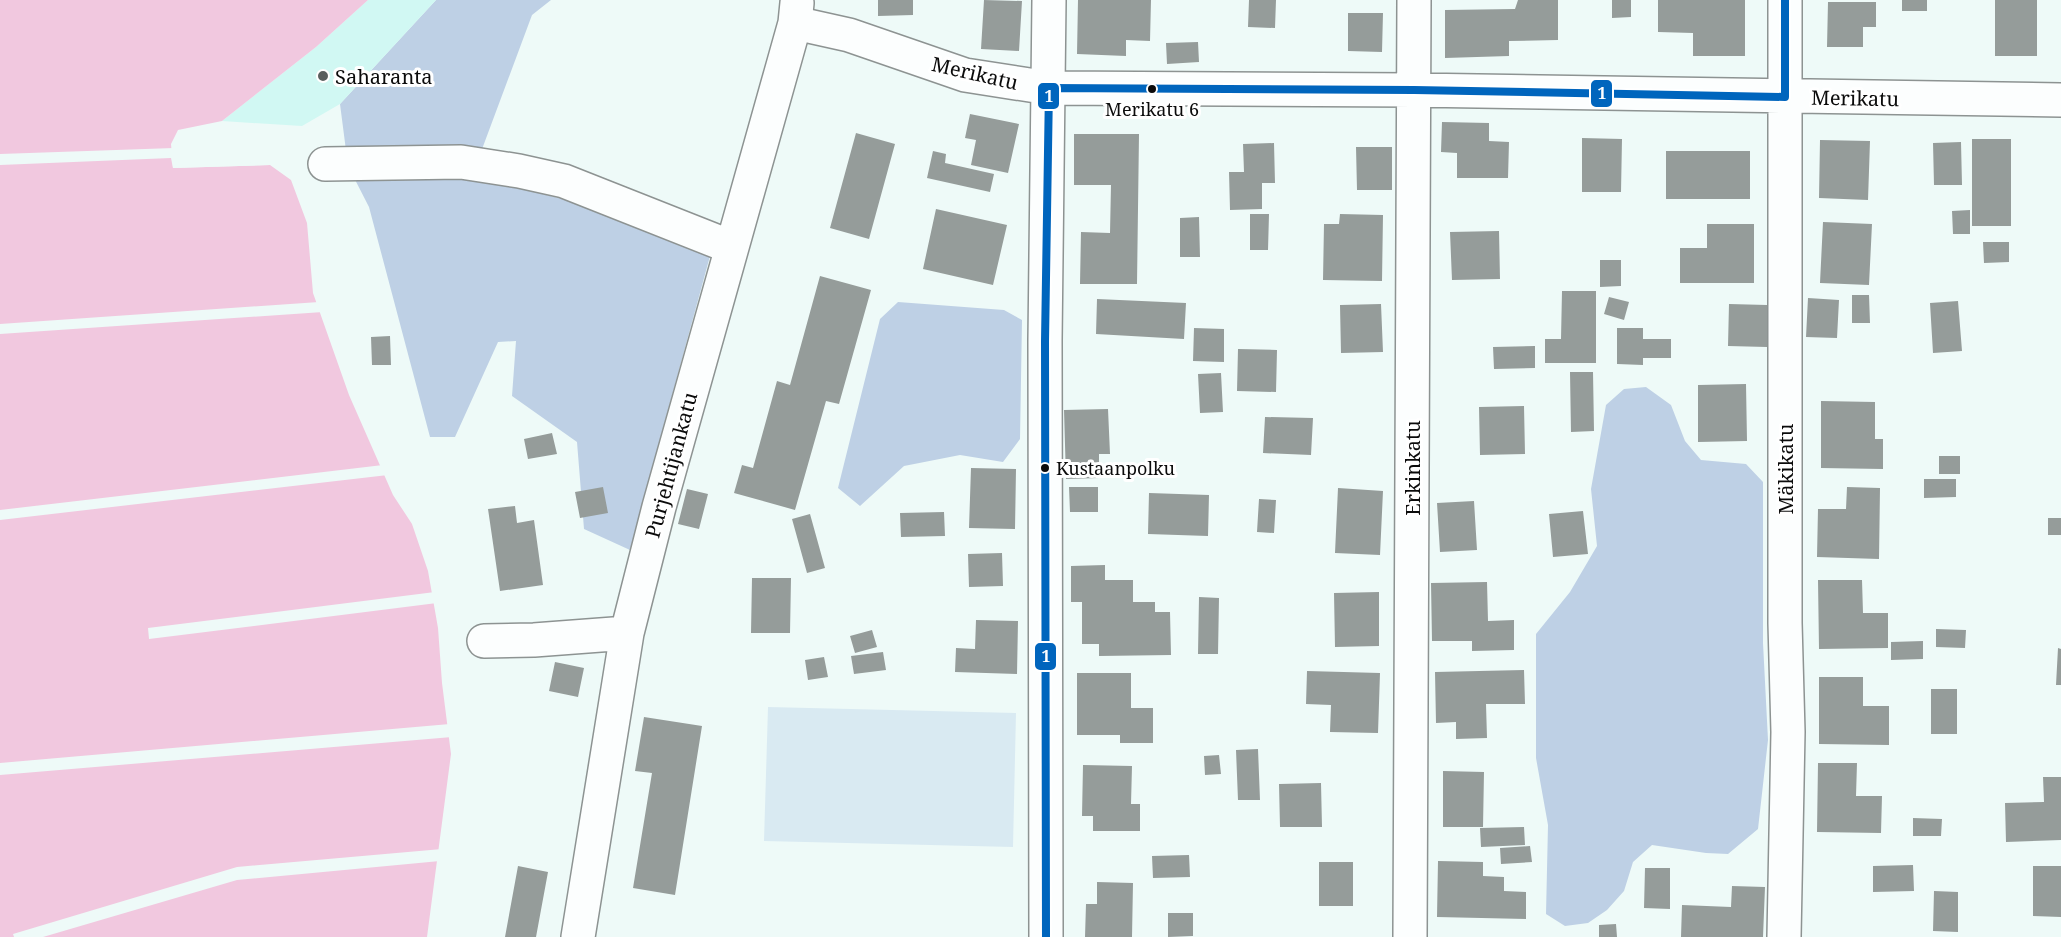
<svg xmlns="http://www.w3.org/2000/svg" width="2061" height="937" font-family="'Noto Serif',serif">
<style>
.forest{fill:#bed0e5}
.sand{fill:#d1f8f3}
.pitch{fill:#d9eaf2}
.water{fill:#f1c8df}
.pier{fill:#eefaf8}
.building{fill:#959c9a}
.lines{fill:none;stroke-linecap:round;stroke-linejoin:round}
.minor-casing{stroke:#8d9392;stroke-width:36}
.minor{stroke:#fcfefe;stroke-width:33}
.bus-1-casing{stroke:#fff;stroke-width:12}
.bus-1{stroke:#0065bd;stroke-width:8}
.poi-dot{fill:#5a5f5e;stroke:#fff;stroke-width:2}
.bus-dot{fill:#0b0b0b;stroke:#fff;stroke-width:2}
.labels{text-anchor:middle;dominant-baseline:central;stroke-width:6;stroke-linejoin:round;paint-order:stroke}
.bus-label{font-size:18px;fill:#0b0b0b;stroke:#fff}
.street-label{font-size:20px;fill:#0b0b0b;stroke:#fff}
.poi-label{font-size:20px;fill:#0b0b0b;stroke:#fff;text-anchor:start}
.line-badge{stroke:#fff;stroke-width:2}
.badge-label{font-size:16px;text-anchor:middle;font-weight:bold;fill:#fff}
</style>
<rect width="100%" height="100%" fill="#eefaf8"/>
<!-- forest -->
<path class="forest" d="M436 0H551L532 15 472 176 582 204 710 256 630 550 584 529 577 442 512 396 516 341 498 342 455 437H430L369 207 348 166 340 104Z
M898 302 1004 310 1022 320 1020 439 1003 462 960 455 904 466 860 506 838 488 880 319Z
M1646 387 1671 405 1685 441 1701 460 1746 464 1763 482V643L1768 740 1758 829 1728 854 1706 853 1652 845 1633 862 1624 891 1607 910 1588 923 1565 926 1546 914 1548 825 1536 758V634L1570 592 1597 546 1591 489 1606 405 1624 389Z"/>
<!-- sand -->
<path class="sand" d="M368 0H436L340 104 302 126 222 121 316 47Z"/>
<!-- pitch -->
<path class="pitch" d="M768 707 1016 713 1013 847 764 841Z"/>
<!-- water -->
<path class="water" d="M0 0H368L316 47 222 121 178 130 171 144 173 168 270 165 291 180 307 223 313 293 349 395 393 495 412 524 428 571 438 628 442 683 451 754 427 937H0Z"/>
<!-- pier -->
<path class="pier" d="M174 148 175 165 270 162V165L173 168 171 158 0 165V154Z
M319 302 323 312 0 334V324Z
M383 465 388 475 0 520V510Z
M435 592 437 603 149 639 148 628Z
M450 724 452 737 0 775V763Z
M442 849 440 861 237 880 43 937H14L13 934 237 867Z"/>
<!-- building -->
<path class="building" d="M878 0H913V15L878 16Z
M984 0 1022 1 1019 51 981 49Z
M1078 0H1151L1150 41 1126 40V56L1077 54Z
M1249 0H1276L1275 28 1248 27Z
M1518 0H1558V40L1509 41V56L1445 58V10L1515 9Z
M1612 0H1631V17L1612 18Z
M1658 0H1745V56H1693V33L1658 32Z
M1902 0H1927V11H1902Z
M1995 0H2037V56H1995Z
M1828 2H1876V27H1863V47H1827Z
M1348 13H1383L1382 52 1348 51Z
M1198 42 1199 62 1167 64 1166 43Z
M970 114 1019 124 1008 173 971 165 976 140 965 138Z
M1442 122 1489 123V141L1509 142 1508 178H1457V153L1441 152Z
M856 133 895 144 869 239 830 228Z
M1074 134H1139L1137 284H1080L1081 232 1110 233 1111 185H1074Z
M1582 138 1622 139 1621 192H1582Z
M1972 139H2011V226H1972Z
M1820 140 1870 141 1868 200 1819 198Z
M1961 142 1962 185H1934L1933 143Z
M1274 143 1275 183H1262V209L1230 210 1229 172H1244L1243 144Z
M1356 147H1392V190H1357Z
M933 151 946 154 945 163 994 174 990 192 927 178Z
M1666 151H1750V199H1666Z
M936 209 1007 225 993 285 923 269Z
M1970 210V234H1953L1952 211Z
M1250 214H1269L1268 250H1250Z
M1340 214 1383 215 1382 281 1323 280 1324 224H1339Z
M1199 217 1200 257H1180V218Z
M1823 222 1872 224 1869 285 1820 283Z
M1707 224H1754V283H1680V248H1707Z
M1499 231 1500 279 1452 280 1450 232Z
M1983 242H2009V262L1984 263Z
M1600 260H1621V286L1600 287Z
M820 276 871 290 839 404 826 401 795 510 734 493 742 465 753 468 777 381 790 385Z
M1562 291H1596V363H1545V339H1561Z
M1852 295H1869L1870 323H1852Z
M1609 297 1629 302 1624 320 1604 314Z
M1808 298 1839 300 1837 338 1806 337Z
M1097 299 1186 303 1184 339 1096 334Z
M1958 301 1962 351 1933 353 1930 303Z
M1381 304 1383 352 1341 353 1340 305Z
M1729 304 1767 305V347L1728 346Z
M1194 328 1224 329V362L1193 361Z
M1617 328H1643V339H1671V358H1643V365L1617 364Z
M390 336 391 365H372L371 337Z
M1535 346V368L1494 369 1493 347Z
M1238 349 1277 350 1276 392 1237 391Z
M1570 372H1593L1594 431 1571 432Z
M1221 373 1223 412 1200 413 1198 374Z
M1746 384 1747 441 1698 442V385Z
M1821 401 1875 402V439H1883V469L1821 468Z
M1524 406 1525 454 1480 455 1479 407Z
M1108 409 1110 454H1099V478L1066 479 1064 410Z
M1265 417 1313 418 1311 455 1263 453Z
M552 433 557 454 528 459 524 439Z
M1939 456H1960V474H1939Z
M971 468 1016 469 1015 529 969 528Z
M1924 479H1956V497L1924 498Z
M603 487 608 513 580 518 575 492Z
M1069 487H1098V512H1070Z
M1847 487 1880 488 1879 559 1817 557 1818 509H1846Z
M1338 488 1383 491 1380 555 1335 553Z
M687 489 708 494 699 529 678 524Z
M1149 493 1209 495 1208 536 1148 534Z
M1259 499 1276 500 1274 533 1257 532Z
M1474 501 1477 550 1440 552 1437 503Z
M515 506 517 523 534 520 543 585 500 591 488 509Z
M1583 511 1588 554 1553 557 1549 514Z
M944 512 945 536 901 537 900 513Z
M810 514 825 568 807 573 792 519Z
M2048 518H2061V535H2048Z
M1002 553 1003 586 969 587 968 554Z
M1105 565V580H1133V602H1155V612H1170L1171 655 1099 656V644H1082V602H1071V566Z
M752 578H791L790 633H751Z
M1818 580H1862L1863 613H1888V648L1819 649Z
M1487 582 1488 621 1514 620V650L1472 651V641H1432L1431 583Z
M1379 592V646L1335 647 1334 593Z
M1199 597 1219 598 1218 654H1198Z
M976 620 1018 621 1017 674 955 672 956 648 975 649Z
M1936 629 1966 630 1965 648 1936 647Z
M872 630 877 647 855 653 850 636Z
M1923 641V659L1891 660V642Z
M2058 648 2061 649V685H2056Z
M883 652 886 670 854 674 851 656Z
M824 657 828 677 808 680 805 660Z
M555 662 584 668 578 697 549 691Z
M1524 670 1525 704H1486L1487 738 1456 739V722L1436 723 1435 672Z
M1307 671 1380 673 1378 733 1330 732 1331 705 1306 704Z
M1077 673H1131V708H1153V743H1120V735H1077Z
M1819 677H1863V706H1889V745L1819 744Z
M1931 689H1957V734H1931Z
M644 717 702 726 675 895 633 888 652 773 635 771Z
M1258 749 1260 800H1238L1236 750Z
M1219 755 1221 774 1205 775 1204 756Z
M1818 763H1857L1856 796H1882L1881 833 1817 832Z
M1083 765 1132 766 1131 804H1140V831H1093V816H1082Z
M1443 771 1484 772 1483 827H1443Z
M2043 777H2061V840L2006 842 2005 803 2044 802Z
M1321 783 1322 827H1280L1279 784Z
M1913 818 1942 819 1941 836H1913Z
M1524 827 1525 845 1481 847 1480 828Z
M1530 846 1532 862 1501 864 1500 848Z
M1189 855 1190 877 1153 878 1152 856Z
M1438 861 1483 862V876L1504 877V891L1526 892V919L1437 917Z
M1319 862H1353V906H1319Z
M1913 865 1914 891 1873 892V866Z
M518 866 548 872 536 937H505Z
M2033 866H2061V917L2033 916Z
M1645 868H1670V909L1644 908Z
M1097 882 1133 883 1132 937H1085L1086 904H1097Z
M1732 886 1765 887 1763 937H1681L1682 905 1731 907Z
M1934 891 1958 892V932L1933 931Z
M1168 913H1193V936L1168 937Z
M1616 924 1617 937H1599V925Z"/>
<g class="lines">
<!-- minor casing -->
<g class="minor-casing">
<path id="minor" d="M795 23 849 35 965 75 1049 88 1414 90 2061 100
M325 164 461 162 519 171 564 181 731 247
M484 641 534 640 627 633
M578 937 627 633 659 507 795 23 797 3
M1046 937 1045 341 1049 0
M1410 937 1414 0
M1784 937 1788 732 1785 623V0"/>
</g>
<!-- minor -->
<use href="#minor" class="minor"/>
<!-- bus-1 casing -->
<g class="bus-1-casing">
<path id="bus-1" d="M1046 937 1045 341 1049 88 1414 90 1785 97V0"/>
</g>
<!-- bus-1 -->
<use href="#bus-1" class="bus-1"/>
</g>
<!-- markers -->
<circle class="poi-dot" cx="323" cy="76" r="6"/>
<g class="bus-dot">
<circle cx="1152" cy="89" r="5"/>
<circle cx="1045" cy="468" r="5"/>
</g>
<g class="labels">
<!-- bus labels -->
<g class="bus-label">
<text x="1152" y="109">Merikatu 6</text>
<text x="1056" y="468" text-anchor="start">Kustaanpolku</text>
</g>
<!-- street labels -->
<g class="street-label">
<text transform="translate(975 73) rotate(13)">Merikatu</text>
<text transform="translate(1855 98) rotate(1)">Merikatu</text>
<text transform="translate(671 465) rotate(-75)">Purjehtijankatu</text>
<text transform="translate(1412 468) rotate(-90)">Erkinkatu</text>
<text transform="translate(1785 469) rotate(-90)">Mäkikatu</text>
</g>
<!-- poi labels -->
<g class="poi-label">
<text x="335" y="76">Saharanta</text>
</g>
</g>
<g class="line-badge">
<rect x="1590" y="79" width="23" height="29" rx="6" fill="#0065bd"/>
<rect x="1037" y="82" width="23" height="28" rx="6" fill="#0065bd"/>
<rect x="1034" y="642" width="23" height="29" rx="6" fill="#0065bd"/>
</g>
<g class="badge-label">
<text x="1602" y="99">1</text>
<text x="1049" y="102">1</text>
<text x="1046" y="662">1</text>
</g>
</svg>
